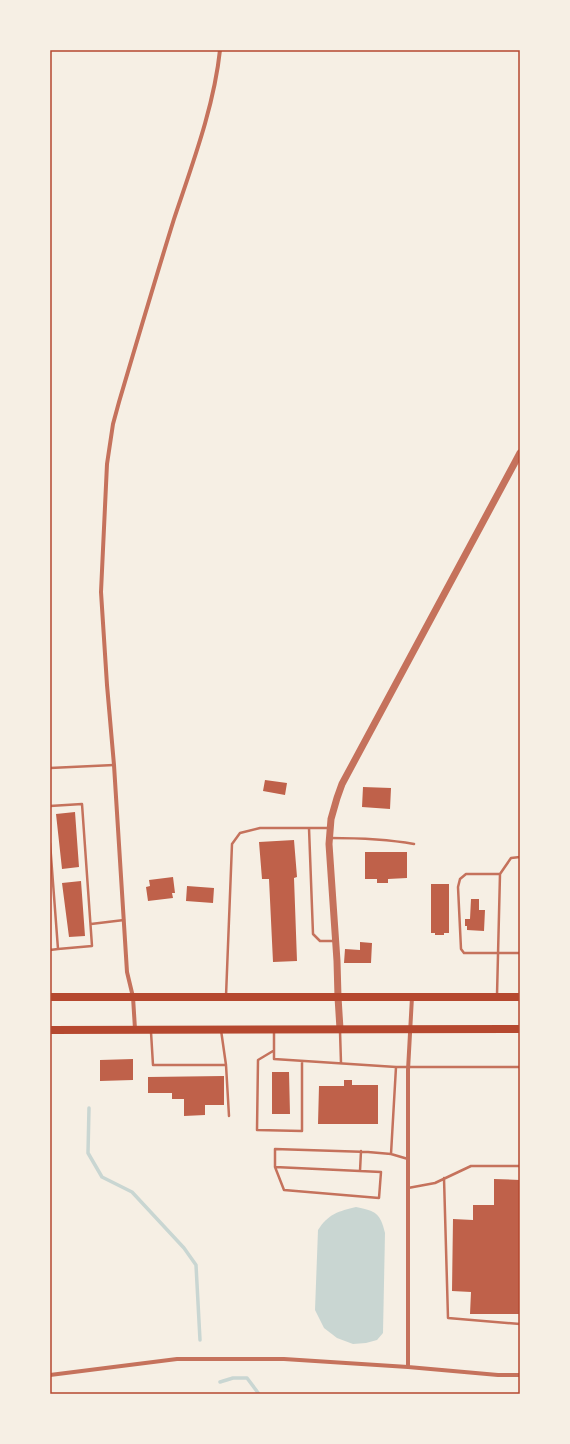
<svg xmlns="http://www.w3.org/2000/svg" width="570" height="1444" font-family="Inter,sans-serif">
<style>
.water{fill:#c9d6d2}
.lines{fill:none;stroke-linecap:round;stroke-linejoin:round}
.stream{stroke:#c9d6d2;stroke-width:3.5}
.building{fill:#bf614a}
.service{stroke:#c5725c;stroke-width:2.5}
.minor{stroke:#c5725c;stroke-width:4}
.tertiary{stroke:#c5725c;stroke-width:7}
.primary{stroke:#b5482f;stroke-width:8}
.neatline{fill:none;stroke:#b5482f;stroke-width:1.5}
</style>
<rect width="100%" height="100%" fill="#f6efe4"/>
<!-- water -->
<path class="water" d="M356 1207C376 1211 380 1213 385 1233L383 1333 377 1340 366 1343 353 1344 337 1338 324 1328 315 1310 318 1230C328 1214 339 1211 356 1207Z"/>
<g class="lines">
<!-- stream -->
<path class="stream" d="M89 1108 88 1153 102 1177 132 1192 184 1248 196 1265 200 1340
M220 1382 233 1378H247L259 1394"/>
</g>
<!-- building -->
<path class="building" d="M265 780 287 783 285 795 263 791Z
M363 787 391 788 390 809 362 807Z
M75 812 79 867 62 869 56 814Z
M294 840 297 877 294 878 297 961 273 962 269 879H262L259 842Z
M365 852H407V878L388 879V883H377V879H365Z
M173 877 175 893H172L173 898 148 901 146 887 150 886 149 880Z
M81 881 85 936 69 937 62 883Z
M431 884H449V933H444V935H435V933H431Z
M187 886 214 888 213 903 186 901Z
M471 899H479V910H485L484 931 467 930V926H465V919H470Z
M360 942 372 943 371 963H344L345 949 360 950Z
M133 1059V1080L100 1081V1060Z
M272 1072H289L290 1114H272Z
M224 1076V1105H205V1115L184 1116V1099H172V1093H148V1077Z
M344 1080H352V1085H378V1124H318L319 1086H344Z
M494 1179 520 1180V1314H470L471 1292 452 1291 453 1219 473 1220V1205H494Z"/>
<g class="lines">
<!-- service -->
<path class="service" d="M50 768 114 765
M50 806 82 804 92 946 58 949 50 843
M309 828 313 934 320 941H335
M330 838C358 838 386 839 414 844
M500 874H466L460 879 458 887 461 949 464 953H520
M91 924 124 920
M50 950 58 949
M497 995 500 874 511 858 520 857
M226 996 232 844 240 833 260 828H328
M274 1031V1059L396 1067 391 1154 408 1159
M340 1031 341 1063
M151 1032 153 1065H226L221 1030
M273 1051 258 1060 257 1130 302 1131V1061
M226 1065 229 1116
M396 1067H520
M275 1167 284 1190 379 1198 381 1172 275 1167V1149L368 1152 391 1154
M360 1171 361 1151
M444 1178 448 1318 520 1324
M408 1188 435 1183 471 1166H520"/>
<!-- minor -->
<path class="minor" d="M135 1029 133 997 127 972 114 765 107 685 101 592 107 464 113 424 119 402C137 341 155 280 174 219 192 165 214 107 220 50
M408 1367V1070L412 997
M50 1375 177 1359H284L408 1367 498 1375H520"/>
<!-- tertiary -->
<path class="tertiary" d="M340 1029 338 997 337 961 329 844 331 819 337 798 342 784 520 453"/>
<!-- primary -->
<path class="primary" d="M50 997H520
M50 1030 520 1029"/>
</g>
<!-- border -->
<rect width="570" height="1444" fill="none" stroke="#f6efe4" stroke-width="102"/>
<rect x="51" y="51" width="468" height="1342" class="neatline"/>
</svg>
